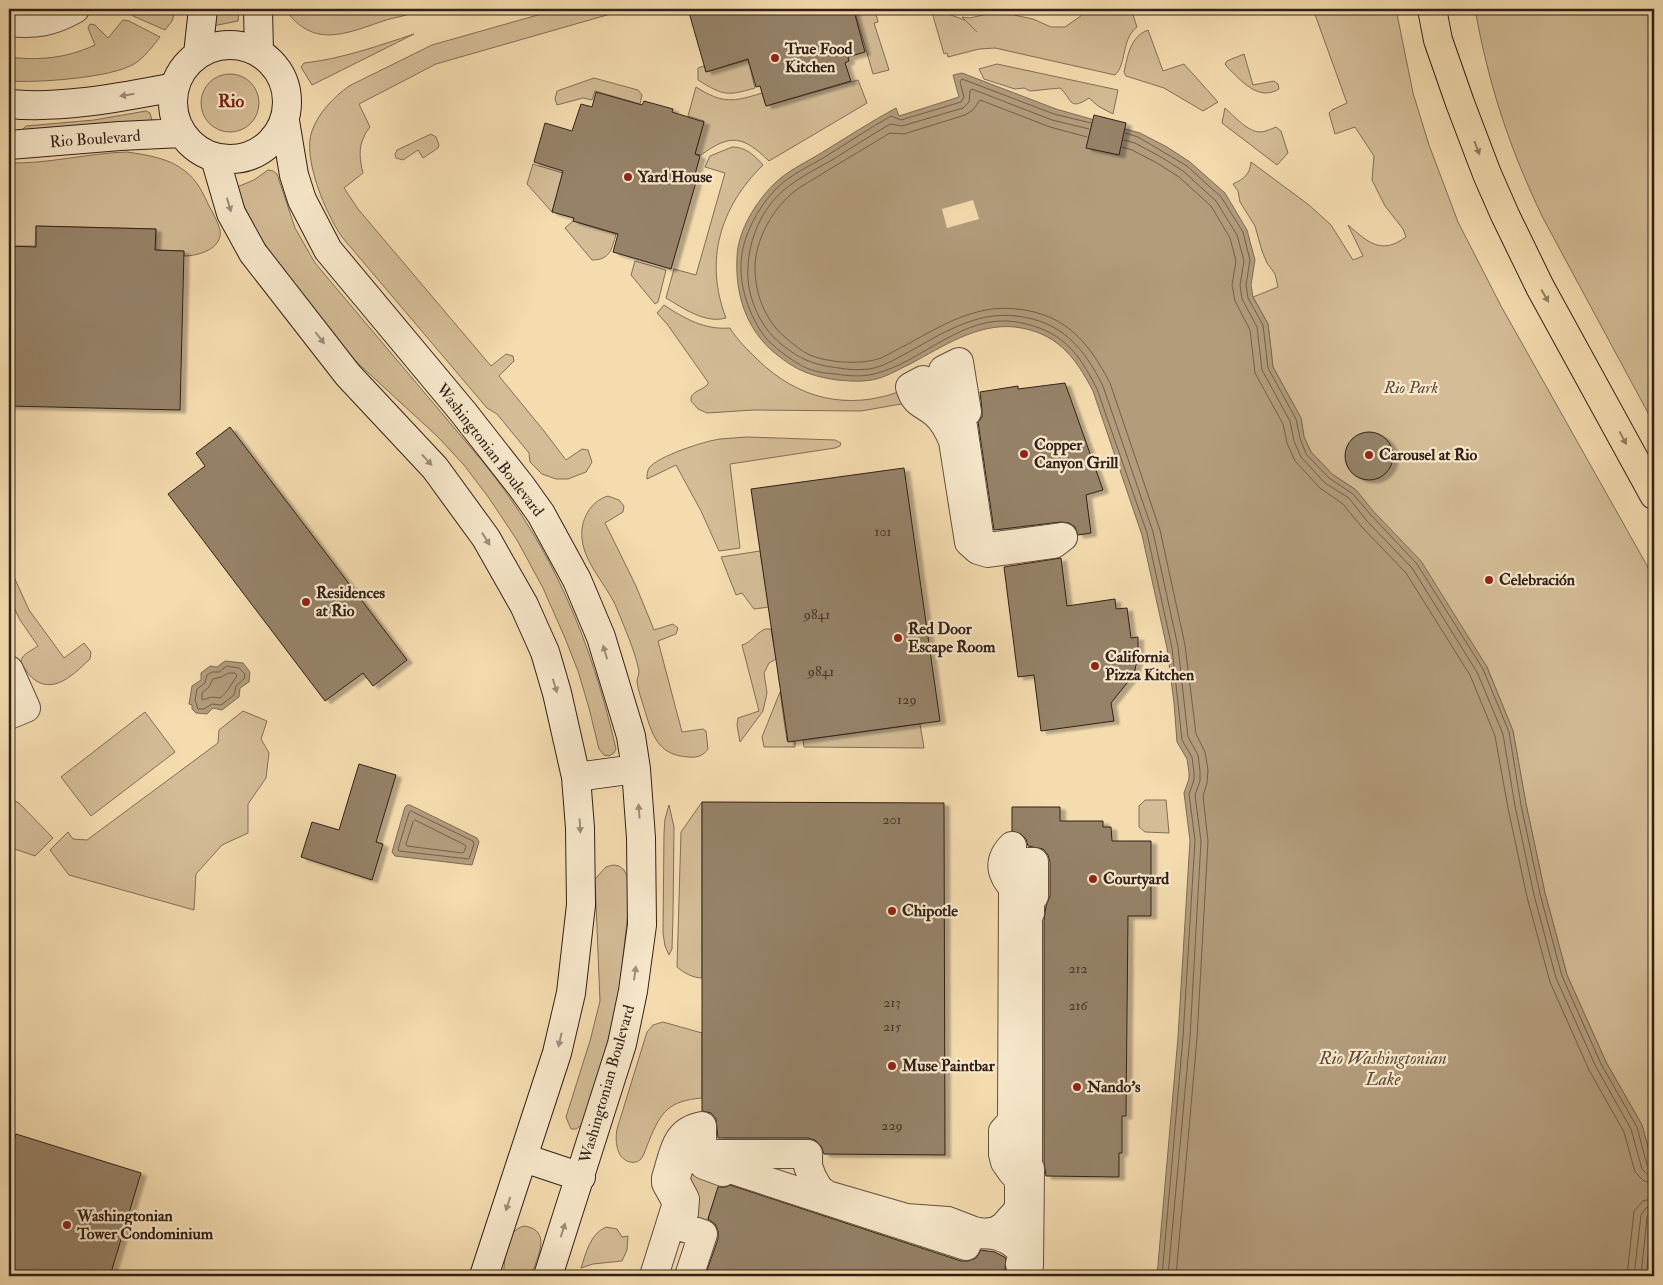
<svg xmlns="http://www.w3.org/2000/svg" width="1663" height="1285" font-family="'IM FELL Double Pica',serif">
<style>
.green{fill:#d3bc96;stroke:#826e58}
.water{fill:#b29c7c;stroke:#7e6a54}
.pier{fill:#f4dcaf}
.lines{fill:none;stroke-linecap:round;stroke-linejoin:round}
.shore{stroke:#725e4a;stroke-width:1}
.building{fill:#968267;stroke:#312019;filter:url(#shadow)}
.street-casing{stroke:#624f3e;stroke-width:30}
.secondary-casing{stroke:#312019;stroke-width:30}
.highway-casing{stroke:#312019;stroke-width:30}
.street{stroke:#f8e8cb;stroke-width:28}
.secondary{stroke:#f8e8cb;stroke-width:28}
.highway{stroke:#f4dcaf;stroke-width:28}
.oneway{fill:#9e8e7b}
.oneway2{fill:#927e64}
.poi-dot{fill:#8f2418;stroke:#f8e8cb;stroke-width:2}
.labels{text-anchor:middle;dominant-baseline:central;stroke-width:4.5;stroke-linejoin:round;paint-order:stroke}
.number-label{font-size:14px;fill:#4a382c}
.poi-label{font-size:16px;font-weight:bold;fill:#312019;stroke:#f8e8cb;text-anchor:start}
.street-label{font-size:16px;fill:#312019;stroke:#f8e8cb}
.park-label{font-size:16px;font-style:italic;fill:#5a4738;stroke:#f8e8cb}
.neighbourhood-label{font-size:18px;font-weight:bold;fill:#7a1f14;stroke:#f8e8cb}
.water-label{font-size:18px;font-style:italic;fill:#5e4b3c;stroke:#f8e8cb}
</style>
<defs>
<filter id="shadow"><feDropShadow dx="5.5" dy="3" stdDeviation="1" flood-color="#0004"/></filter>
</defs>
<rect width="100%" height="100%" fill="#f4dcaf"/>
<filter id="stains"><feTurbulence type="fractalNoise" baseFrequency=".004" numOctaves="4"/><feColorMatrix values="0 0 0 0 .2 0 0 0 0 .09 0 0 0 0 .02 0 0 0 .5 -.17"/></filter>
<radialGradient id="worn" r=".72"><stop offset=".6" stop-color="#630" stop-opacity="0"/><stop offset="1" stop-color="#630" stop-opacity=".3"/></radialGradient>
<!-- green -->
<path class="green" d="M130 9H176L172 21 165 30 133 16 129 11Z
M218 9H239L238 21 213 26Z
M285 9H420C409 16 395 17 383 21 345 34 313 49 285 9Z
M559 9H628L436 64 359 104 370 127C368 130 365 133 364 137 358 148 360 161 363 173L344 188 358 209 491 366 506 354 513 356 514 361 499 376 544 431 566 460 582 449 588 450 592 462 586 472 568 479H556L542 474 530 462 529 453 497 414 487 408 342 237C326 214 302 158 312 131 318 113 334 97 349 86L432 45Z
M931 9H940L945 13 965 20 977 32 962 17 970 18 1008 9 1014 15 1033 19 1051 27H1065L1085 13 1100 9H1131L1137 27C1121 39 1127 64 1115 75L995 48 979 49 948 57 947 53 944 54Z
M1313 9H1396L1413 93 1429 145 1458 222 1501 306 1654 578V1276H1646L1653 1209V1166L1642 1125 1606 1062 1567 975 1545 893 1526 804 1513 731 1487 667 1453 615 1356 490 1332 474 1311 452 1304 437 1301 418 1273 367 1268 324 1253 297 1278 287 1275 274 1267 263 1262 251 1255 226 1240 202 1238 191 1233 184C1244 179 1250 174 1251 162L1309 205 1331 225 1353 260 1363 256 1348 225C1369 243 1381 255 1406 237L1403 229 1385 206 1372 180 1374 156 1355 127 1335 134 1329 113 1332 110 1347 103Z
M1475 9H1654V424L1543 218C1509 147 1489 86 1475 9Z
M875 10 878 22 874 23 889 70 873 74 856 15Z
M123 20 129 21 160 37C153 46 144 58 134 64 111 78 36 83 9 81V57C39 61 67 58 95 45L88 28 90 24 95 25 108 38Z
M1148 30 1163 71 1184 64 1218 102 1203 111 1164 88 1126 76 1124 72C1128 55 1130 37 1148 30Z
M414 34 312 85 301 67 304 63C341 59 378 46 414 34Z
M1244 54 1253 85 1274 81 1278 84 1279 89C1258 102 1241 80 1227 67L1225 64 1227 61Z
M748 60 755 88C727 96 724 96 698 80V68L704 66 706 72Z
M997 64 1118 90 1113 114 1098 106 1089 98C1068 112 1072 98 1060 88L1030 91 1024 88 1015 89 984 79 979 69Z
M201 103a29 29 0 1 1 58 0a29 29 0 1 1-58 0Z
M594 78 638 90 642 95 640 104 595 91 592 100 583 98 557 105 555 99 557 91Z
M858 80 867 103 769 161C743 136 731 133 701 155L695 154 704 121 688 116 696 87C723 104 733 102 762 93L766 106Z
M1225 108C1234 116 1248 132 1260 132 1265 132 1271 129 1276 127L1281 131 1288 153 1277 165 1222 123Z
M146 111 150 113 152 121 24 132 23 129 26 126 94 120Z
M431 134 436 137 439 145 438 148 423 158 418 150 403 160 396 158 395 154 397 150Z
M732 147C746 147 754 155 763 165 720 207 704 261 726 318 705 324 683 308 666 298L674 269 696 275 725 173 705 167 710 156Z
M127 152C147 155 169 158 185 171 197 180 203 193 209 206 213 213 218 222 220 230 223 249 198 256 184 256V251L156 250V229L36 226 35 246H9V163C49 164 88 153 127 152Z
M533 164 563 173 552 212 527 184Z
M268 170 273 171 277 174 295 228 315 263 483 462C553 549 591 640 616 749L614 753 609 756 604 755 599 749 589 708 578 671 565 638 543 588 517 540 489 498 464 465 438 437 350 356 268 250 249 217 238 193 237 187 254 180Z
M573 221 616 234C612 249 610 260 592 260L565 228Z
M635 261 666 270 658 302 655 304 631 275Z
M664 305C685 319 705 330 730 328 737 340 748 350 758 360 798 399 848 411 901 391L907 403 861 411 754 410 707 413 698 409 691 401V397C695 390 703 390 708 384V382L667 324 657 313Z
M747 437 835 440 841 443 840 446 835 448 730 464 740 548 719 551 701 511 676 465 647 479C647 475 647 472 649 468 658 456 705 441 720 439 729 438 738 438 747 437Z
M608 496 619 500 624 506 623 512 605 523 636 586 654 630 673 624 678 628 676 634 658 641 682 732 703 729 706 731 708 749C703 756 697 758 688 757 657 755 652 734 644 708 642 700 638 691 637 682 637 678 639 675 639 671 636 654 624 626 617 609 608 586 584 564 582 538 580 521 590 501 608 496Z
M760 551 769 607 754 609 742 593 736 595 721 557Z
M9 566 29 610 64 658 84 643 91 652 90 659C81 667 70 679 58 683 43 688 33 681 25 669 23 665 20 662 22 658 25 653 34 649 38 646L20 620 9 597Z
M765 629H771L776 659 769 663 764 673 767 693 763 711 740 742 737 725 738 718 759 711 742 645C751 643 756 633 765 629Z
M780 692 787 741H795V747H764L762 737Z
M243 711 267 721 261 739 269 753 266 778 248 804V833L222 845 196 874 194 910 69 875 50 850 68 832 73 839 87 840 218 743 219 730Z
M145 712 175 752 91 816 61 777Z
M920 724 924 748 804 747 803 740Z
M9 798 19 803 53 838 35 856 9 847Z
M1145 800H1166L1169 833 1145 832 1139 827V806Z
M702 802V978C693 978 684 973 677 967L681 832Z
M669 805 674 827 673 916 672 949 669 955 665 946 663 933 664 833 665 819Z
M613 865 619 866 624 870 628 878V912L619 994 604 1058 583 1124 576 1129H571L566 1117 590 1041 600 1001 595 879 606 867Z
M663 1022 702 1033V1098C669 1101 661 1111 649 1141 646 1147 645 1154 641 1159 638 1162 634 1163 630 1162 616 1159 615 1140 617 1129L647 1032 653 1025Z
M686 1146 723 1172 703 1234 676 1176Z
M524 1226C553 1230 537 1258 531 1276H503C506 1258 503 1232 524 1226Z
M606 1227 617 1229 622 1237 628 1236 627 1250 622 1261 593 1264 581 1268C586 1253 590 1234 606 1227Z"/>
<!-- water -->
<path class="water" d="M962 73 1056 109 1140 133 1167 147 1190 162 1225 193 1247 230 1255 260 1251 285 1253 297 1268 324 1273 367 1301 418 1304 437 1311 452 1332 474 1356 490 1374 512 1421 561 1487 667 1513 731 1526 804 1545 893 1567 975 1606 1062 1642 1125 1653 1166V1209L1646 1276H1157L1178 1037 1190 840 1184 793 1189 779V772L1187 759 1177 742 1174 703 1167 648 1142 535 1093 391C1075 356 1056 332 1015 327 977 323 942 347 910 364 897 370 885 378 871 380 860 382 849 381 837 380 811 376 797 371 776 354 746 330 735 294 737 257 738 230 756 202 774 184 786 172 804 163 818 155 844 139 870 122 896 108L899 116 959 97 953 75Z
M225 661 243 663 250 672 249 682 240 688 239 697 222 710 213 708 207 714 196 713 192 709V705L189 704 192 686 201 680V673L210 666 217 667Z
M407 805H410L477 838 479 842 472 865 395 856 392 852 405 807Z"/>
<!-- pier -->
<path class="pier" d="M973 200 979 219 947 228 942 209Z"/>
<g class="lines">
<!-- shore -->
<path class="shore" d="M1091 123 1054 114 962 79 960 82 964 97 961 102 901 120 891 116C868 129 846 144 823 158 809 166 791 175 779 186 762 202 748 226 743 248 737 277 745 305 760 330 769 344 783 354 797 363 809 371 822 373 836 374 848 376 862 377 874 374 923 362 963 313 1017 322 1061 330 1078 351 1097 389L1147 533 1172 648 1182 740 1192 757 1194 772V780L1189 794 1195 840 1183 1037 1162 1276
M1089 129 1052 120 972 89 970 91 969 102 963 108 902 126 890 124C870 136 851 148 832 160 816 169 798 178 784 190 762 208 749 239 748 267 746 295 759 326 781 344 801 360 814 365 839 368 849 370 859 370 869 369 883 367 895 359 907 353 941 334 976 311 1016 316 1062 321 1084 348 1103 386L1153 532 1178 647 1188 737 1198 755 1200 771V781L1195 795 1201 841 1190 1037 1168 1276
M1125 133 1138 137 1187 166 1221 197 1243 232 1250 260 1246 285 1248 298 1263 325 1268 368 1296 419 1300 438 1306 454 1329 478 1353 494 1371 515 1417 564 1483 669 1509 732 1521 805 1540 894 1562 976 1601 1064 1637 1127 1647 1165 1650 1168 1654 1169
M1087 137 1050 127 980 100 973 110 965 115 904 134 890 133C868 146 847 159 825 172 813 180 798 187 788 197 770 214 757 239 755 264 754 291 764 320 786 338 793 344 801 351 810 355 829 363 862 365 881 358 890 354 899 348 908 344 942 325 977 304 1017 309 1066 314 1089 343 1110 383L1160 530 1185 645 1196 734 1205 752 1208 770 1207 783 1203 796 1208 841 1197 1038 1176 1276
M1124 140 1135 143 1161 157 1183 171 1216 201 1237 235 1244 261 1240 285 1242 299 1257 327 1262 370 1290 421 1294 441 1301 457 1325 483 1349 498 1366 520 1412 568 1477 672 1503 734 1515 806 1534 895 1556 978 1596 1067 1631 1129 1642 1169 1647 1174 1654 1175
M1122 147 1132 150 1157 163 1179 177 1211 206 1230 238 1236 261 1232 285 1235 301 1250 330 1255 373 1283 424 1287 443 1295 461 1320 488 1343 504 1360 525 1406 573 1470 675 1495 736 1508 808 1527 897 1550 982 1589 1070 1624 1132 1635 1172 1644 1181 1654 1183
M227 666 239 668 245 674 244 679 236 686 234 695 221 705 212 704 204 709H198L195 700 197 689 205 683 207 675 212 672H219Z
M229 673H235L237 676C231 684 228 692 220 698L212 697 202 700V693L209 687 213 679 221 677Z
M411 811 473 841 474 844 469 859 399 851 398 849 409 813Z
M415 820 465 845 466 847 464 852 462 853 407 846 406 844 413 822Z
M1627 1276 1634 1211 1643 1201 1654 1198
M1634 1276 1641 1215 1646 1208 1654 1206
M1641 1276 1647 1217 1650 1213 1654 1212"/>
</g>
<!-- building -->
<path class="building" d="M688 9H838L840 14 854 11 865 52 848 57 849 61 845 63 851 81 766 106 760 86 756 87 748 59 706 72Z
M596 92 642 105 644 101 673 109 672 112 704 122 695 154 700 156 693 182H696L671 269 613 252 618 234 573 221 574 218 552 212 563 171 534 162 545 123 572 131 581 104 592 107Z
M1094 115 1126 123 1119 155 1086 148Z
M36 226 156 229 155 250 184 251 180 410 9 406V246L36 247Z
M1065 383 1103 490 1086 495 1091 533 1078 535 1075 527 1069 523 1061 522 994 530 978 422 982 417V410L980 392 1018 386V389Z
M230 427 407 660 373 686 363 673 325 701 168 494 205 466 196 453Z
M1345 456a24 24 0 1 1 48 0a24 24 0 1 1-48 0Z
M904 468 940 721 788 742 751 489Z
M1061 558 1067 606 1115 599 1116 609 1127 608 1131 638 1138 637V655L1135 670 1131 678 1111 703 1114 721 1041 731 1034 675 1018 677 1004 567Z
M359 764 396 775 376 842 383 844 372 880 301 857 312 822 339 830Z
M702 802 944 803 945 1155 824 1154 821 1146 815 1140 808 1138H718L716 1119 711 1113 702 1111Z
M1012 807H1060V821H1103V827H1111L1112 841H1151V916H1128L1126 1116H1122V1153H1119V1177L1046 1176 1044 1162V921L1046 906 1050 896V862L1048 855 1043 849 1028 846 1026 839 1021 834 1012 831Z
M16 1134 141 1173 110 1276H9V1157Z
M730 1185 961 1261H968L976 1258 981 1250 995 1252 1006 1258 1005 1269 1011 1276H705L718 1239V1231L715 1224 708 1219 718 1187H726Z"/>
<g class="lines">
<!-- street casing -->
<g class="street-casing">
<path id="street" d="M9 22C35 25 52 22 75 9
M959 362 967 412 961 413 981 548 1063 537 1054 544 988 553 978 550 969 542 953 441C949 431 945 422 936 414 924 403 915 405 910 387L923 380 929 390 938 395 949 406 943 370Z
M9 670 26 708 9 715
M1012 846V861L1034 862V896L1030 895V913H1028V1168L1030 1169 1029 1266 1020 1264 1023 1253C1010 1237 991 1231 970 1236L966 1246 724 1167 723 1172 704 1165 702 1163V1154H808V1166L812 1177 819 1189 827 1195 906 1218 948 1221 974 1231 985 1233 996 1231 1004 1226 1019 1209V1179L1012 1172 1005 1162 1003 1154V1131L1012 1121 1013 889C1011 884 1007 881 1005 876 999 864 1004 854 1012 846Z
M654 1276 677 1203 666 1183V1178C674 1154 674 1131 702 1126V1142H693L686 1146 675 1180 685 1199 684 1213 679 1226 703 1234 689 1276"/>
</g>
<!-- secondary casing -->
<g class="secondary-casing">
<path id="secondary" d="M258 9 259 52
M173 102a57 57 0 1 1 114 0a57 57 0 1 1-114 0Z
M198 54 203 9
M9 104C64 109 121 97 175 87
M285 121 294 175 302 200 328 250 463 412 521 486 541 514 577 580 601 637 631 736 636 769 641 838 642 925 633 991 622 1044 548 1276
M9 145 120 136 182 133
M215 158 231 213 253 253 348 375 435 468 486 538 524 605 545 652 557 693 576 777 580 828 581 905 571 993 557 1053 484 1276
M576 777 636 769
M524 1158 581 1177"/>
</g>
<!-- highway casing -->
<g class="highway-casing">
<path id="highway" d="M1432 9 1438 40 1460 103 1487 174 1505 215 1540 287 1654 495"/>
</g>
<!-- street -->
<use href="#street" class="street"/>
<!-- secondary -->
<use href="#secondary" class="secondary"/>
<!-- highway -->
<use href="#highway" class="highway"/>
</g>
<!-- one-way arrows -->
<defs><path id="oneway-solid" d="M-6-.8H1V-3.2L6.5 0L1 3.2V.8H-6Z" transform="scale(1.25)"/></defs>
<g class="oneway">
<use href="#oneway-solid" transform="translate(127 95) rotate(171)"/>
<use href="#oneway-solid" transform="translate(229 205) rotate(74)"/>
<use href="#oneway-solid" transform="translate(320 338) rotate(52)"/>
<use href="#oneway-solid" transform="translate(427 460) rotate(47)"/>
<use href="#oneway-solid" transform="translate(486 539) rotate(58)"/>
<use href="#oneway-solid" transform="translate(605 652) rotate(-107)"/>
<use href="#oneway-solid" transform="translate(555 686) rotate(73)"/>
<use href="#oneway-solid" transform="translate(639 811) rotate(-94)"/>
<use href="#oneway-solid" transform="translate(580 826) rotate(87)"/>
<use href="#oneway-solid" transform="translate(635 973) rotate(-82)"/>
<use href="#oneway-solid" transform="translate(560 1040) rotate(103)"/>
<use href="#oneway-solid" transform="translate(508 1204) rotate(108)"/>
<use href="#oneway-solid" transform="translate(563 1230) rotate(-72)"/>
</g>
<g class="oneway2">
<use href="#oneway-solid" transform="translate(1477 148) rotate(69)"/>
<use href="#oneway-solid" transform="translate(1545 296) rotate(60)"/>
<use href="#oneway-solid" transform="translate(1623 438) rotate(62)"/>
</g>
<!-- markers -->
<g class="poi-dot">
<circle cx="775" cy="58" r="5"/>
<circle cx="628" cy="177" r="5"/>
<circle cx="1024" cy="454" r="5"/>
<circle cx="1369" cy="455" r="5"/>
<circle cx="1489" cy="580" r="5"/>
<circle cx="306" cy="602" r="5"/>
<circle cx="898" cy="638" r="5"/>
<circle cx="1095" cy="666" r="5"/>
<circle cx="1093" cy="879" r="5"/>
<circle cx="892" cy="911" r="5"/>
<circle cx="892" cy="1066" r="5"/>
<circle cx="1077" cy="1087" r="5"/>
<circle cx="67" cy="1225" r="5"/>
</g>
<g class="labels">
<!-- number labels -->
<g class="number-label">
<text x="883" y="531">101</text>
<text x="817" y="614">9841</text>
<text x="821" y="671">9841</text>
<text x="907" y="699">129</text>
<text x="892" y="819">201</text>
<text x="1078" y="968">212</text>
<text x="892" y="1002">213</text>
<text x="1078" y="1005">216</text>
<text x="892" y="1026">215</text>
<text x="892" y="1125">229</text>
</g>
<!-- poi labels -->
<g class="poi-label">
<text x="785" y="49">True Food<tspan x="785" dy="18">Kitchen</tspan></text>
<text x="638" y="177">Yard House</text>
<text x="1034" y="445">Copper<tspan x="1034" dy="18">Canyon Grill</tspan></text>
<text x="1379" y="455">Carousel at Rio</text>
<text x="1499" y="580">Celebración</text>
<text x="316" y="593">Residences<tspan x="316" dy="18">at Rio</tspan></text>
<text x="908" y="629">Red Door<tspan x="908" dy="18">Escape Room</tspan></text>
<text x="1105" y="657">California<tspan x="1105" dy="18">Pizza Kitchen</tspan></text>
<text x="1103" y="879">Courtyard</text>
<text x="902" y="911">Chipotle</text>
<text x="902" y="1066">Muse Paintbar</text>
<text x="1087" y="1087">Nando's</text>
<text x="77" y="1216">Washingtonian<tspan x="77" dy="18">Tower Condominium</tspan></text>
</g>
<!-- street labels -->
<g class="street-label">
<text transform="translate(95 139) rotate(-4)">Rio Boulevard</text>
<text transform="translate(490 450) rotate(52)">Washingtonian Boulevard</text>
<text transform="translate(607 1084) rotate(-74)">Washingtonian Boulevard</text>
</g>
<!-- park labels -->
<g class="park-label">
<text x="1411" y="388">Rio Park</text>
</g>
<!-- neighbourhood labels -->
<g class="neighbourhood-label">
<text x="231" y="101">Rio</text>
</g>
<!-- water labels -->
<g class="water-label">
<text x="1383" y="1058">Rio Washingtonian<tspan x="1383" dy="21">Lake</tspan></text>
</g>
</g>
<!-- margin -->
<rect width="1663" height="1285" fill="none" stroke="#f4dcaf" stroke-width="30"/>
<rect x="10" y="10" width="1643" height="1265" fill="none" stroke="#312019" stroke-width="2.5"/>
<rect x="15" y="15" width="1633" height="1255" fill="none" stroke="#312019"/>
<rect width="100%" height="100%" filter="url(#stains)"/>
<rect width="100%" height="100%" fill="url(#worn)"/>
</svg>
